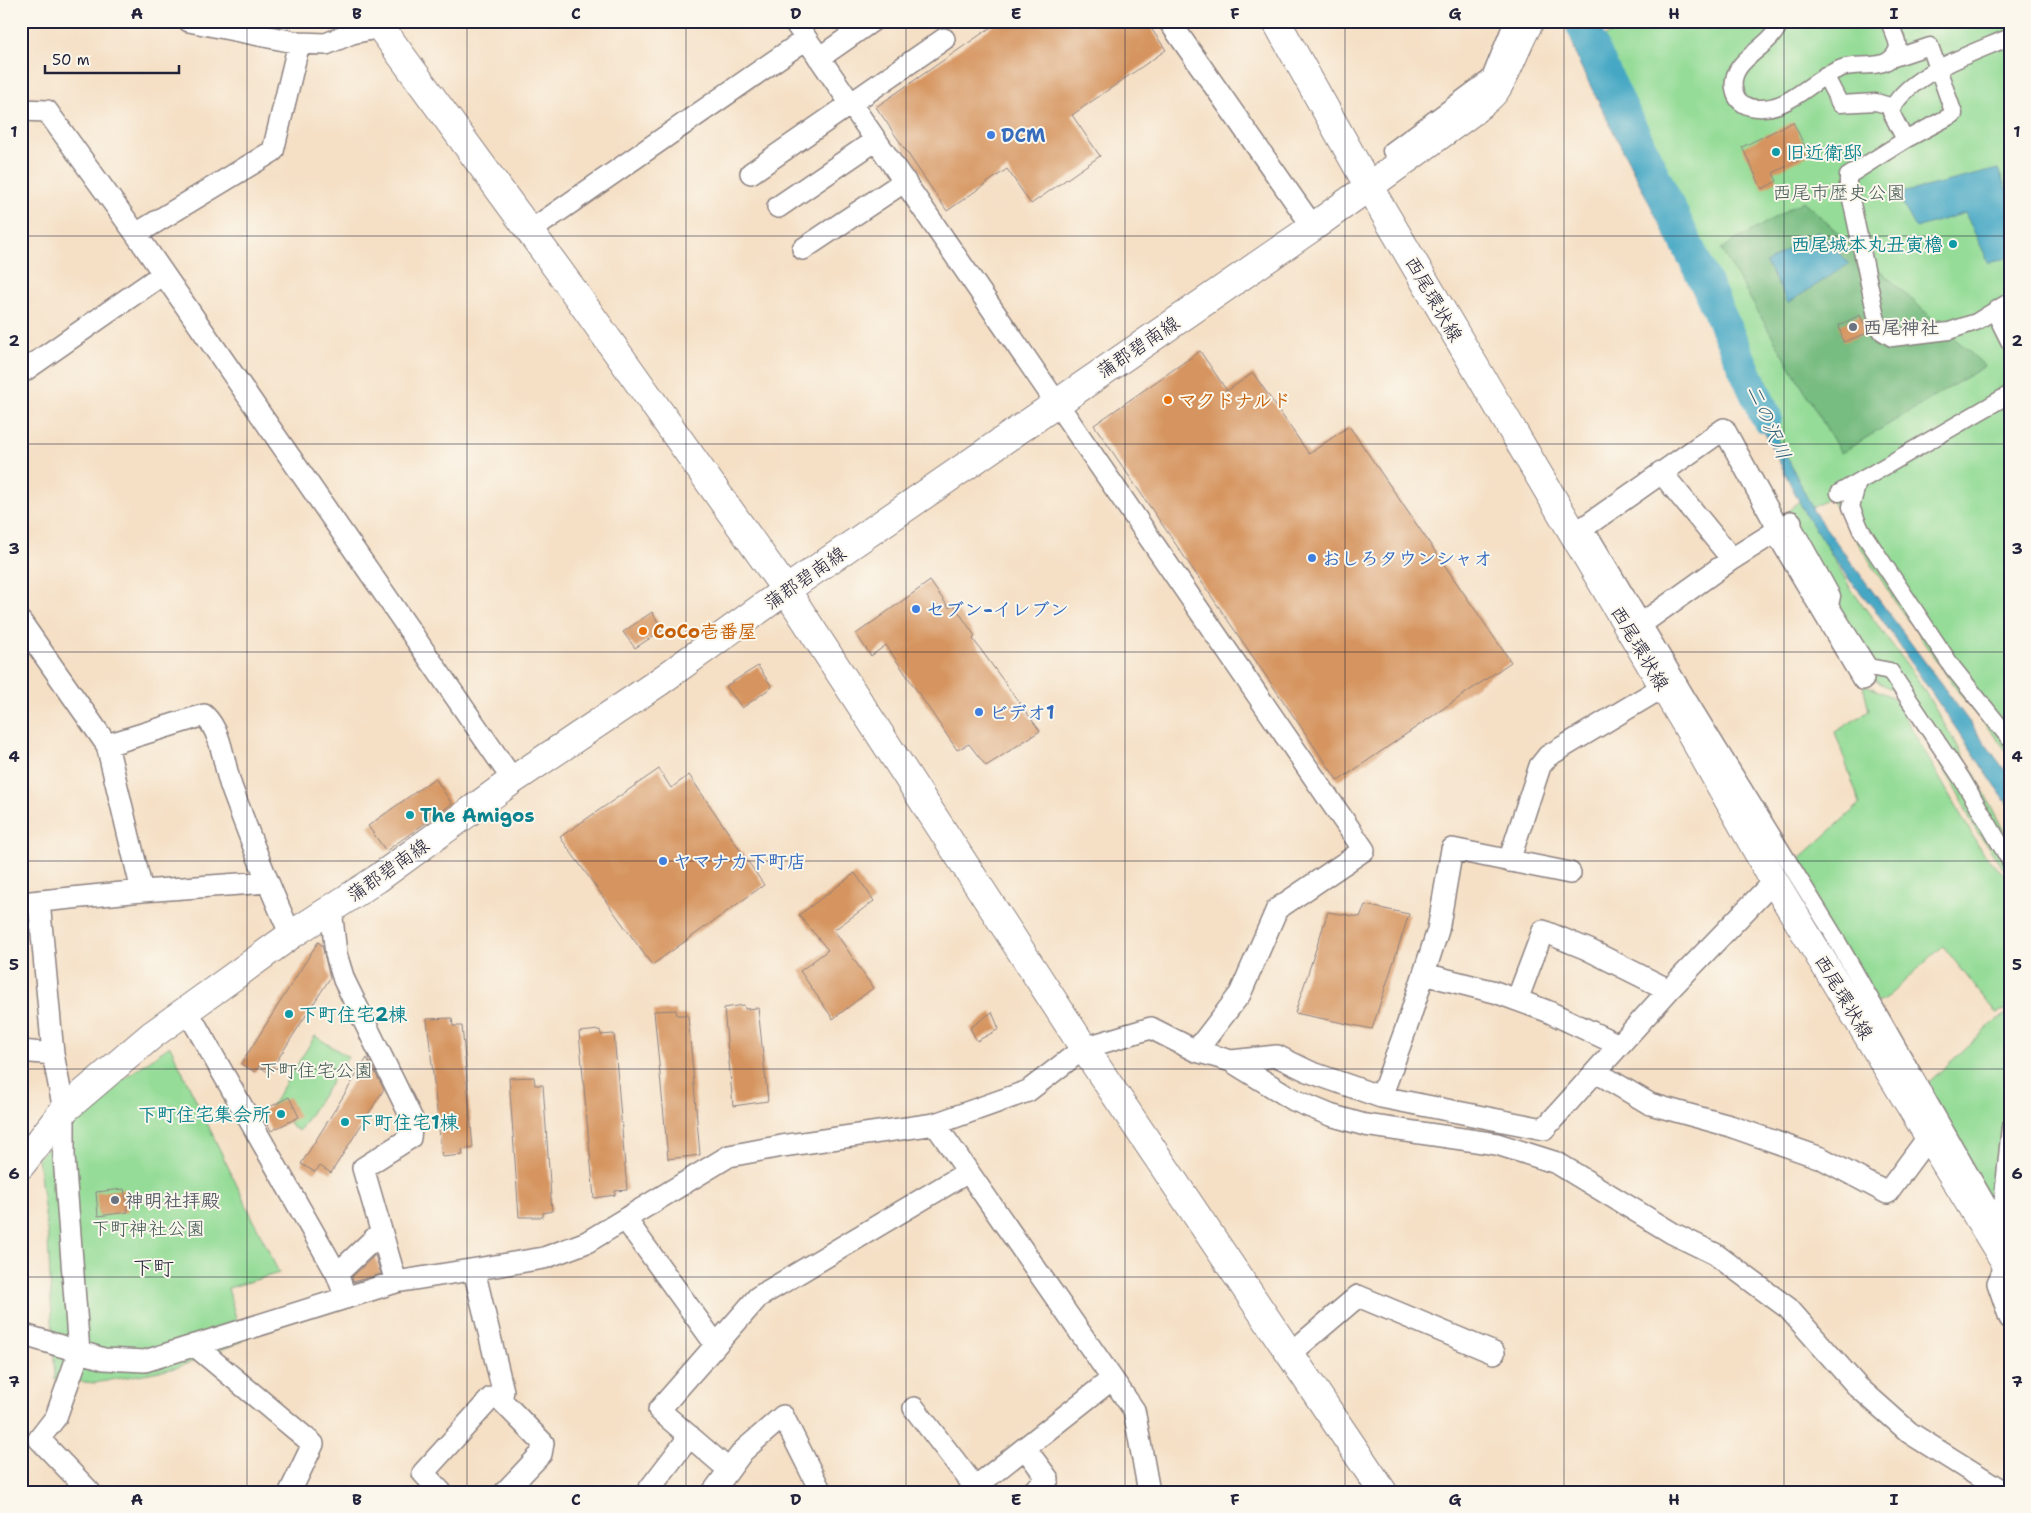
<svg xmlns="http://www.w3.org/2000/svg" width="2031" height="1513" font-family="'Shantell Sans','Klee One',sans-serif">
<style>
.green{fill:#94dc97;stroke:#5b7f69}
.forest{fill:#77bc80;stroke:#4c6f5e}
.water{fill:#44a7c4;stroke:#336480}
.lines{fill:none;stroke-linecap:round;stroke-linejoin:round}
.river{stroke:#44a7c4;stroke-width:32}
.building{fill:#d69561}
.pedestrian-casing{stroke:#8c8180;stroke-width:19}
.minor-casing{stroke:#8c8180;stroke-width:24}
.tertiary-casing{stroke:#8c8180;stroke-width:30}
.secondary-casing{stroke:#8c8180;stroke-width:30}
.pedestrian{stroke:#fff;stroke-width:16}
.minor{stroke:#fff;stroke-width:21}
.tertiary{stroke:#fff;stroke-width:28}
.secondary{stroke:#fff;stroke-width:28}
.grid{fill:none;stroke:#22223b;stroke-width:1;stroke-opacity:0.55}
.shop-dot{fill:#3f7fe0;stroke:#fbf7ec;stroke-width:2}
.culture-dot{fill:#0f9aa8;stroke:#fbf7ec;stroke-width:2}
.worship-dot{fill:#6b7280;stroke:#fbf7ec;stroke-width:2}
.food-dot{fill:#e8710a;stroke:#fbf7ec;stroke-width:2}
.labels{text-anchor:middle;dominant-baseline:central;stroke-width:4;stroke-linejoin:round;paint-order:stroke}
.shop-label{font-size:19px;font-weight:bold;fill:#366cbe;stroke:#fbf7ec;text-anchor:start}
.culture-label{font-size:19px;font-weight:bold;fill:#0d838f;stroke:#fbf7ec;text-anchor:start}
.park-label{font-size:19px;fill:#445a57;stroke:#fbf7ec}
.street-label{font-size:19px;fill:#22223b;stroke:#fbf7ec}
.worship-label{font-size:19px;font-weight:bold;fill:#5b616d;stroke:#fbf7ec;text-anchor:start}
.food-label{font-size:19px;font-weight:bold;fill:#c56008;stroke:#fbf7ec;text-anchor:start}
.water-label{font-size:20px;font-style:italic;fill:#315e79;stroke:#fbf7ec}
.quarter-label{font-size:21px;fill:#22223b;stroke:#fbf7ec}
.neatline{fill:none;stroke:#22223b;stroke-width:2}
.grid-label{font-size:16px;text-anchor:middle;font-weight:bold;fill:#22223b}
</style>
<rect width="100%" height="100%" fill="#fbf7ec"/>
<filter id="ink" filterUnits="userSpaceOnUse"><feTurbulence type="fractalNoise" baseFrequency=".02" numOctaves="2"/><feDisplacementMap in="SourceGraphic" scale="10" xChannelSelector="R" yChannelSelector="G"/><feConvolveMatrix kernelMatrix="1 2 1 2 8 2 1 2 1" color-interpolation-filters="sRGB"/></filter>
<filter id="wash" filterUnits="userSpaceOnUse"><feTurbulence type="fractalNoise" baseFrequency=".0096" numOctaves="4" result="noise"/><feDisplacementMap in="SourceGraphic" scale="20" xChannelSelector="R" yChannelSelector="G"/><feGaussianBlur stdDeviation="1.12" result="paint"/><feColorMatrix in="noise" values="0 0 0 0 0 0 0 0 0 0 0 0 0 0 0 0 0 1.4 0 .05"/><feComposite in="paint" operator="in"/></filter>
<g filter="url(#wash)">
<rect width="100%" height="100%" fill="#f5e0c6"/>
<!-- green -->
<path class="green" d="M1641 21H2010V755L1960 694 1896 603 1830 498 1808 510 1574 49Z
M1800 500 1851 589 1916 677 1975 775 2010 843V873L2003 868 1974 827 1956 789 1898 693 1864 674 1780 519Z
M1863 684 1894 698 1983 854 2010 880V1008L1996 1013 1943 946 1884 1000 1867 1006 1786 871 1860 804 1835 732 1869 711Z
M2010 1012 2007 1092 2010 1074V1255L1917 1093 1995 1021Z
M315 1036 348 1057 299 1131 291 1126 281 1106 270 1108Z
M170 1046 279 1273 228 1288 242 1341 176 1368 95 1383 55 1379 48 1239 38 1158 95 1099Z"/>
<!-- forest -->
<path class="forest" d="M1803 201 1985 366 1841 453 1721 249Z"/>
<!-- water -->
<path class="water" d="M1566 21H1580L1592 58 1814 512 2010 777V808L1876 611 1847 577 1806 515 1579 63Z
M1998 169 2010 197V257L1989 263 1965 213 1916 228 1897 194Z
M1818 231 1849 264 1788 303 1766 263Z"/>
<g class="lines">
<!-- river -->
<path class="river" d="M1580 21 1707 286 1766 417"/>
</g>
<g id="blocks">
<!-- building -->
<path class="building" d="M1000 21H1146L1166 50 1072 115 1100 156 1031 204 1007 169 947 211 876 107Z
M1793 122 1809 155 1773 173 1777 181 1762 189 1742 147Z
M1860 315 1868 333 1843 342 1839 325Z
M1200 351 1227 391 1253 373 1309 454 1349 426 1511 662 1338 781 1094 425Z
M930 581 949 608 954 605 975 636 973 639 1040 731 986 766 969 744 957 750 886 645 871 656 856 634Z
M652 612 663 630 635 648 623 632Z
M758 666 772 687 742 708 726 686Z
M659 769 671 788 689 775 764 885 652 965 560 837Z
M435 778 452 804 386 851 368 826Z
M855 873 874 901 834 930 873 988 833 1019 800 971 828 950 799 915Z
M1365 905 1409 914 1372 1029 1295 1013 1328 912 1360 917Z
M318 942 322 945 330 978 269 1073 259 1066 255 1072 241 1064Z
M744 1005 745 1009 758 1008 768 1101 733 1106 724 1008Z
M676 1010 677 1015H688L700 1155 668 1159 654 1011Z
M992 1012 999 1029 977 1041 970 1028Z
M452 1018 453 1026H462L473 1148 462 1150 463 1155 442 1157 427 1019Z
M600 1030 601 1035 614 1034 627 1190 615 1191V1195L594 1198 579 1032Z
M367 1058 384 1089 331 1173 320 1166 315 1172 301 1164Z
M534 1077 535 1085H543L552 1211 543 1213V1217H519L509 1078Z
M289 1097 299 1117 271 1131 262 1111Z
M124 1189 128 1212 98 1216 96 1192Z
M375 1255 381 1274 353 1282 352 1277Z"/>
</g>
</g>
<g filter="url(#ink)">
<use href="#blocks" fill-opacity="0" stroke="#8c8180" stroke-width="1"/>
<g class="lines">
<!-- pedestrian casing -->
<g class="pedestrian-casing">
<path id="pedestrian" d="M1780 21C1774 48 1729 58 1734 88 1735 98 1740 104 1750 107 1788 115 1809 79 1842 68 1860 62 1888 72 1897 50 1900 42 1891 29 1889 21
M1891 59 1930 46 1954 114 1905 140 1848 176V185L1877 321 1882 332 1892 338 1949 331 1976 322 2010 301
M1825 75 1840 104 1876 102 1893 107 1891 112 1905 140
M1893 107C1911 73 1976 52 2010 37
M1391 151 1490 78 1513 21
M1994 311 2010 343
M1858 482 1851 507 1861 530 1953 668 2010 739
M1839 493 2010 394
M1791 522 1832 596 1830 605 1869 667 1890 671 1962 779 2010 861
M1593 540 1688 699 1832 932 2000 1226 2010 1127"/>
</g>
<!-- minor casing -->
<g class="minor-casing">
<path id="minor" d="M189 21 299 43 326 44 352 33 380 27 389 21
M794 21 1364 850 1277 909 1240 994 1196 1051
M1169 21 1313 227
M819 58 872 21
M21 110 47 111 136 234 513 780
M751 173 944 39
M778 207 876 140
M530 231 806 39
M136 234 273 151 299 43
M803 249 905 181
M21 373 163 274
M1661 472 1732 559
M1776 532 1863 679
M1573 535 1724 429 1779 530
M21 622 107 745 142 891
M1630 632 1732 559 1791 522
M107 745 204 715C223 733 223 765 232 789 250 838 269 887 291 935
M1509 861 1540 766 1548 756 1663 687
M39 901 53 1054 64 1110V1157L79 1352 56 1417 39 1439 90 1492
M21 903 142 891 267 882
M331 909 336 954 344 980 412 1119 410 1138 363 1168 396 1282
M1424 974 1495 992 1547 1011 1619 1045
M1517 1000 1543 931 1587 949 1669 990
M187 1010 337 1274 346 1298
M21 1051 53 1054
M1231 1061 1277 1056 1310 1072 1381 1097 1544 1129 1669 990 1774 881
M1596 1072 1650 1104 1730 1126 1821 1158 1887 1193 1929 1136
M1381 1097 1408 1023 1438 930 1452 849 1570 873
M935 1124 1134 1410 1149 1492
M626 1220 716 1345 659 1410 729 1470
M2006 1265 1998 1283 2010 1318
M474 1270 503 1391 501 1400 543 1443 541 1454 505 1492
M337 1274 380 1233
M21 1334 104 1359 145 1361 396 1282 544 1258 587 1242 729 1156 782 1146 935 1124 1028 1091 1084 1048 1151 1028 1196 1051 1231 1061 1294 1100 1330 1115 1365 1125 1497 1144 1557 1163 1672 1233 1715 1254 1788 1308 1857 1386 1910 1433 2004 1492
M194 1345 313 1444 290 1492
M716 1345 758 1297 968 1172
M1290 1354 1358 1296 1494 1353
M914 1408 975 1487
M1025 1448 1048 1479 1032 1492
M441 1492 423 1473 491 1398H502
M647 1492 690 1436
M713 1492 743 1451 783 1416 821 1492
M969 1492 1112 1379"/>
</g>
<!-- tertiary casing -->
<g class="tertiary-casing">
<path id="tertiary" d="M376 21 570 286 786 590 1084 1048 1383 1492
M2006 1265 2010 1187"/>
</g>
<!-- secondary casing -->
<g class="secondary-casing">
<path id="secondary" d="M1276 21 1369 187 1688 728 1774 881 2010 1270
M21 1165 64 1110 152 1035 187 1010 291 935 377 879 513 780 659 682 786 590 1313 227 1472 112C1479 105 1489 99 1495 91 1510 69 1516 44 1530 21"/>
</g>
<!-- pedestrian -->
<use href="#pedestrian" class="pedestrian"/>
<!-- minor -->
<use href="#minor" class="minor"/>
<!-- tertiary -->
<use href="#tertiary" class="tertiary"/>
<!-- secondary -->
<use href="#secondary" class="secondary"/>
</g>
</g>
<!-- grid -->
<path class="grid" d="M247 21V1492M467 21V1492M686 21V1492M906 21V1492M1125 21V1492M1345 21V1492M1564 21V1492M1784 21V1492M21 236H2010M21 444H2010M21 652H2010M21 861H2010M21 1069H2010M21 1277H2010"/>
<!-- markers -->
<g class="shop-dot">
<circle cx="991" cy="135" r="5"/>
<circle cx="1312" cy="558" r="5"/>
<circle cx="916" cy="609" r="5"/>
<circle cx="979" cy="712" r="5"/>
<circle cx="663" cy="861" r="5"/>
</g>
<g class="culture-dot">
<circle cx="1776" cy="152" r="5"/>
<circle cx="1953" cy="244" r="5"/>
<circle cx="410" cy="815" r="5"/>
<circle cx="289" cy="1014" r="5"/>
<circle cx="281" cy="1114" r="5"/>
<circle cx="345" cy="1122" r="5"/>
</g>
<g class="worship-dot">
<circle cx="1853" cy="327" r="5"/>
<circle cx="115" cy="1200" r="5"/>
</g>
<g class="food-dot">
<circle cx="1168" cy="400" r="5"/>
<circle cx="643" cy="631" r="5"/>
</g>
<g class="labels">
<!-- shop labels -->
<g class="shop-label">
<text x="1001" y="135">DCM</text>
<text x="1322" y="558">おしろタウンシャオ</text>
<text x="926" y="609">セブン-イレブン</text>
<text x="989" y="712">ビデオ1</text>
<text x="673" y="861">ヤマナカ下町店</text>
</g>
<!-- culture labels -->
<g class="culture-label">
<text x="1786" y="152">旧近衛邸</text>
<text x="1943" y="244" text-anchor="end">西尾城本丸丑寅櫓</text>
<text x="420" y="815">The Amigos</text>
<text x="299" y="1014">下町住宅2棟</text>
<text x="271" y="1114" text-anchor="end">下町住宅集会所</text>
<text x="355" y="1122">下町住宅1棟</text>
</g>
<!-- park labels -->
<g class="park-label">
<text x="1839" y="192">西尾市歴史公園</text>
<text x="316" y="1070">下町住宅公園</text>
<text x="148" y="1228">下町神社公園</text>
</g>
<!-- street labels -->
<g class="street-label">
<text transform="translate(1434 299) rotate(60)">西尾環状線</text>
<text transform="translate(1138 347) rotate(-34)">蒲郡碧南線</text>
<text transform="translate(805 578) rotate(-35)">蒲郡碧南線</text>
<text transform="translate(1640 648) rotate(59)">西尾環状線</text>
<text transform="translate(388 870) rotate(-35)">蒲郡碧南線</text>
<text transform="translate(1844 997) rotate(59)">西尾環状線</text>
</g>
<!-- worship labels -->
<g class="worship-label">
<text x="1863" y="327">西尾神社</text>
<text x="125" y="1200">神明社拝殿</text>
</g>
<!-- food labels -->
<g class="food-label">
<text x="1178" y="400">マクドナルド</text>
<text x="653" y="631">CoCo壱番屋</text>
</g>
<!-- water labels -->
<g class="water-label">
<text transform="translate(1769 422) rotate(66)">二の沢川</text>
</g>
<!-- quarter labels -->
<g class="quarter-label">
<text x="153" y="1268">下町</text>
</g>
</g>
<!-- margin -->
<rect width="2031" height="1513" fill="none" stroke="#fbf7ec" stroke-width="55"/>
<!-- scale -->
<path d="M45 65v8h134v-8" fill="none" stroke="#22223b" stroke-width="2.5"/>
<text x="52" y="65" font-size="15" fill="#22223b" stroke="#fbf7ec" stroke-width="4" paint-order="stroke">50 m</text>
<rect x="28" y="28" width="1976" height="1458" class="neatline"/>
<g class="grid-label">
<text x="137" y="19">A</text>
<text x="357" y="19">B</text>
<text x="576" y="19">C</text>
<text x="796" y="19">D</text>
<text x="1016" y="19">E</text>
<text x="1235" y="19">F</text>
<text x="1455" y="19">G</text>
<text x="1674" y="19">H</text>
<text x="1894" y="19">I</text>
<text x="14" y="137">1</text>
<text x="2017" y="137">1</text>
<text x="14" y="346">2</text>
<text x="2017" y="346">2</text>
<text x="14" y="554">3</text>
<text x="2017" y="554">3</text>
<text x="14" y="762">4</text>
<text x="2017" y="762">4</text>
<text x="14" y="970">5</text>
<text x="2017" y="970">5</text>
<text x="14" y="1179">6</text>
<text x="2017" y="1179">6</text>
<text x="14" y="1387">7</text>
<text x="2017" y="1387">7</text>
<text x="137" y="1505">A</text>
<text x="357" y="1505">B</text>
<text x="576" y="1505">C</text>
<text x="796" y="1505">D</text>
<text x="1016" y="1505">E</text>
<text x="1235" y="1505">F</text>
<text x="1455" y="1505">G</text>
<text x="1674" y="1505">H</text>
<text x="1894" y="1505">I</text>
</g>
</svg>
